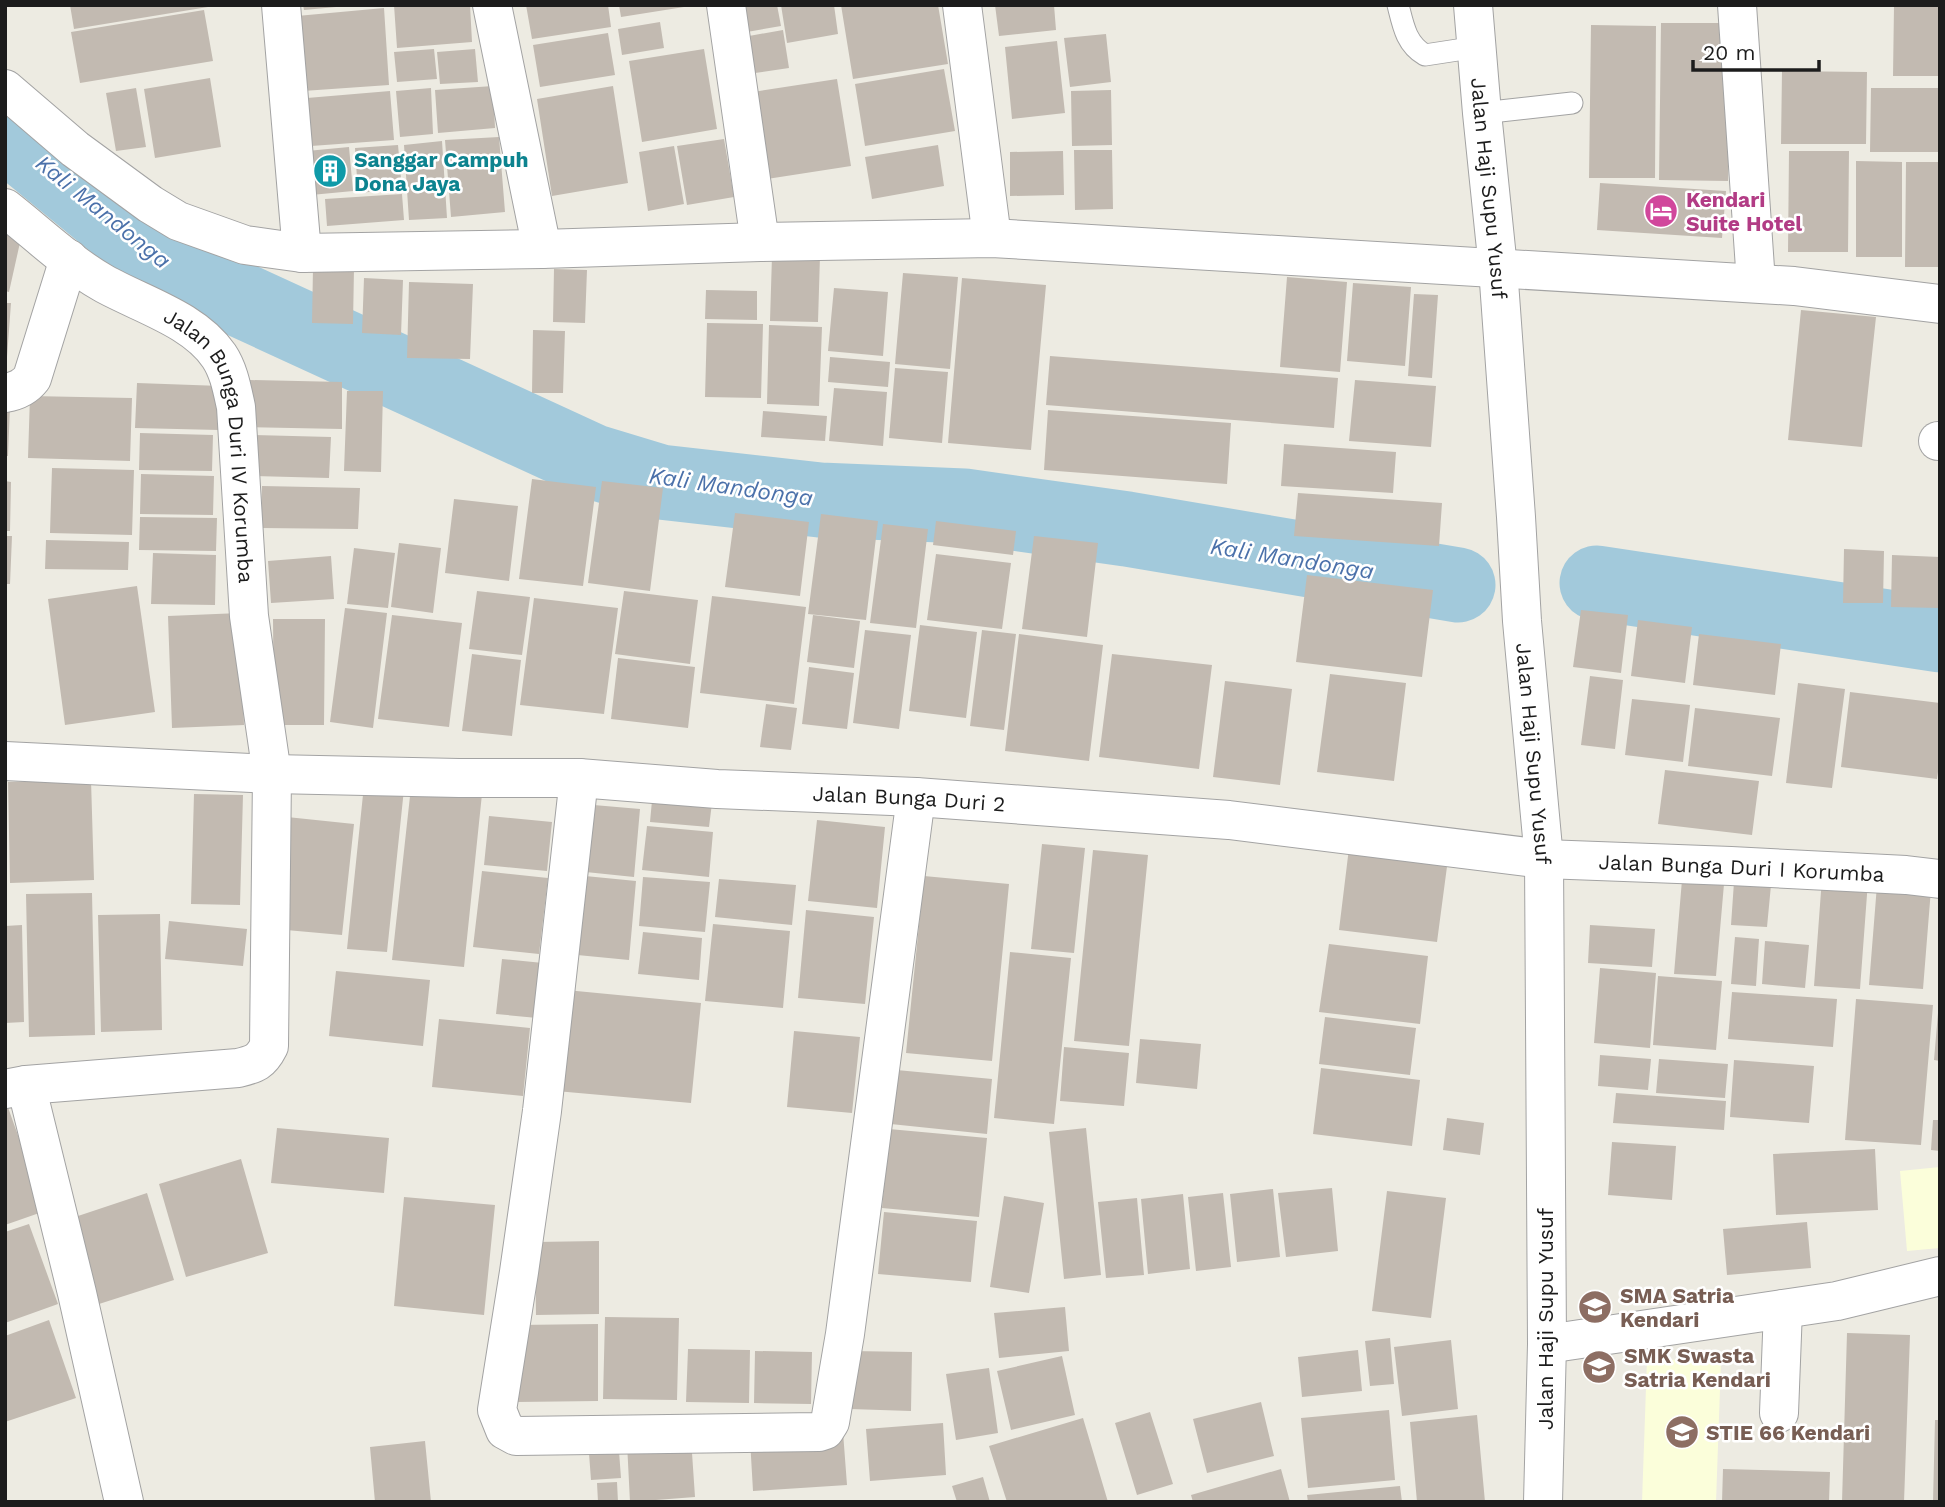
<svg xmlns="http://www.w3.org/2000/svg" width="1945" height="1507" font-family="'Work Sans',sans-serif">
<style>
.education{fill:#fbfeda}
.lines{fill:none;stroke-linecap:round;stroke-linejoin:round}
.river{stroke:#a2c9db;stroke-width:75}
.building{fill:#c2bab1}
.service-casing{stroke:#a3a3a3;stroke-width:23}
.minor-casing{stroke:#a3a3a3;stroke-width:40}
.service{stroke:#fff;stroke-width:21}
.minor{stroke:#fff;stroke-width:38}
.labels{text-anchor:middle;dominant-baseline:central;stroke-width:5;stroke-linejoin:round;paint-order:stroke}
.culture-label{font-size:21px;font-weight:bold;fill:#0d838f;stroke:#fff;text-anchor:start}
.street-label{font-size:21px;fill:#1c1c1c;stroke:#fff}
.hotel-label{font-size:21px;font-weight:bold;fill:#b23c85;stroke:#fff;text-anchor:start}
.education-label{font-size:21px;font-weight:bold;fill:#785e54;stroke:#fff;text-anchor:start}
.water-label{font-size:23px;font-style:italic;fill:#4b71aa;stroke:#fff}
</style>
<rect width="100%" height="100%" fill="#edebe2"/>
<!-- education -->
<path class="education" d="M1940 1167V1248L1907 1251 1900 1171Z
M1647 1359 1721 1361 1716 1502H1642Z"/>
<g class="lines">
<!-- river -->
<path class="river" d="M5 133 167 266 594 462 660 482 820 500 964 506 1127 529 1458 585
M1597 583 1940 635"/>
</g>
<!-- building -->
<path class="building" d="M70 5H208V7L74 29Z
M303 5H336V7L304 10Z
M394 5H470L472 42 397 48Z
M526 5H608L611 27 532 39Z
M619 5H684V7L621 17Z
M743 5H777L781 26 747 32Z
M781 5H834L838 34 787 43Z
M841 5H938L948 64 853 79Z
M995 5H1054L1056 30 999 36Z
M1894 6 1940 7V76H1893Z
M384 8 389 85 303 91 297 16Z
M204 10 213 61 80 83 71 32Z
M660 22 664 48 622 55 618 29Z
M1661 23H1730L1728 181 1659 180Z
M1591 25 1656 26 1655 178H1589Z
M783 30 789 68 755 73 749 36Z
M608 33 615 75 540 87 533 45Z
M1106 34 1111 82 1070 87 1064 38Z
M1057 41 1065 113 1012 119 1005 47Z
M434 49 437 79 397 82 394 52Z
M475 49 478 82 440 84 437 52Z
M704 49 717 129 642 142 629 61Z
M944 69 955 131 865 146 855 84Z
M1782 71 1867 72 1866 144H1781Z
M210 78 221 147 155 158 144 89Z
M837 79 851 166 767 179 753 92Z
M493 86 495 128 438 133 435 90Z
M613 86 628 183 552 196 537 99Z
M136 88 146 147 116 151 106 93Z
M431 88 433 134 400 137 396 91Z
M1871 88H1940V152H1870Z
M1111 90 1112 145 1072 146 1071 91Z
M390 91 394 140 311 146 307 98Z
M499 137 505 212 451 217 445 140Z
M724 139 734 197 687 205 677 146Z
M442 141 447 218 409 220 404 145Z
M398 145 402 189 358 193 355 148Z
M938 145 944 186 872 199 865 157Z
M674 146 684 204 648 211 639 152Z
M349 147 353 191 311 195 307 151Z
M1074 150H1112L1113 209 1075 210Z
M1063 151 1064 195 1010 196V152Z
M1789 151H1849L1848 252H1788Z
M1856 161 1902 162V257H1856Z
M1906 162H1940V267H1905Z
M1600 183 1726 191 1722 238 1597 230Z
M402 194 404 220 327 226 325 199Z
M5 225 23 229 9 292 5 291Z
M772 256H820L818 322 770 321Z
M313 268H354L353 324 312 323Z
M554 269 587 270 585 323 553 322Z
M903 273 958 277 950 369 895 364Z
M1287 277 1347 282 1340 372 1280 367Z
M364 278 403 280 401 335 362 333Z
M962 278 1046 285 1031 450 948 443Z
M409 282 473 284 470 359 407 358Z
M1353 283 1411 287 1405 366 1347 361Z
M834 288 888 292 883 356 828 351Z
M706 290 757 291V320L705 319Z
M1414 294 1438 295 1432 378 1408 376Z
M5 303H11L7 357H5Z
M1801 310 1876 317 1862 447 1788 440Z
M707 323 763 324 761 398 705 397Z
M769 325 822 327 819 406 767 404Z
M533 330 565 331 563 393H532Z
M1050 356 1338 378 1334 428 1046 405Z
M830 357 890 362 888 387 828 382Z
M895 368 948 372 942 443 889 438Z
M250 380 342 382V429L248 427Z
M1355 380 1436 386 1431 447 1349 441Z
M137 383 221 386 219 430 135 428Z
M834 388 887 392 883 446 829 441Z
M347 391H383L381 472 344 471Z
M30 396 132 398 130 461 28 458Z
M5 406H10L8 456H5Z
M1048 410 1231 423 1227 484 1044 470Z
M763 411 827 416 825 441 761 437Z
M140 433 213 435 212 471 139 470Z
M251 435 331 437 329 478 250 476Z
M1284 444 1396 452 1393 493 1281 486Z
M52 468 134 470 132 535 50 533Z
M141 474 214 476 213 515 140 514Z
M532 479 596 487 583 586 519 579Z
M5 481 11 482 10 531H5Z
M602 481 663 488 650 591 588 583Z
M262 486 360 488 358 529 261 528Z
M1298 493 1442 503 1439 546 1294 536Z
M454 499 518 506 509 581 445 573Z
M735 513 809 522 800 596 725 587Z
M821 514 878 521 866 620 808 614Z
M140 517 217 518 216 551 139 550Z
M936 521 1016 531 1013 555 933 545Z
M883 524 928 529 916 628 870 623Z
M5 536H12L10 584H5Z
M1034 536 1098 543 1087 637 1022 629Z
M46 540 129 542 128 570 45 569Z
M399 543 441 548 433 613 391 607Z
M354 548 395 553 388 608 347 604Z
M1844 549 1884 551 1883 603H1843Z
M153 553 216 555 215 605 151 604Z
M936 554 1011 563 1002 629 927 620Z
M1892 555 1940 557V608L1891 607Z
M331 556 334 599 271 603 268 561Z
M1307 575 1433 590 1422 677 1296 662Z
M137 586 155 712 65 725 48 599Z
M477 591 530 597 522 655 469 649Z
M624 591 698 600 690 664 615 654Z
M712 596 806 607 794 704 700 693Z
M534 598 618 608 604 714 520 705Z
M345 608 387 613 373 728 330 722Z
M1581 610 1628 615 1621 673 1573 667Z
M240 613 244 725 172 728 168 616Z
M392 615 462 623 449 727 378 719Z
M813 615 860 621 854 668 807 662Z
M273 619H325L324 725H274Z
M1638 620 1692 627 1685 683 1631 676Z
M920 625 977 632 966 718 909 711Z
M865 630 911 635 899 729 853 723Z
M982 630 1016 634 1004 730 970 726Z
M1019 634 1103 645 1089 761 1005 751Z
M1699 634 1781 644 1775 695 1693 685Z
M472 654 521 660 512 736 462 731Z
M1112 654 1212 665 1199 769 1099 757Z
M618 658 695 667 688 728 611 719Z
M809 667 854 673 847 729 802 724Z
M1330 674 1406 683 1394 781 1317 772Z
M1590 676 1623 680 1615 749 1581 745Z
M1225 681 1292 689 1280 785 1213 777Z
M1798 683 1845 689 1832 788 1786 783Z
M1850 692 1940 703V758L1937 779 1841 767Z
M1632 699 1690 705 1683 762 1625 755Z
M766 704 797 708 791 750 760 747Z
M1695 708 1780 718 1772 776 1688 766Z
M1665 770 1759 781 1752 835 1658 824Z
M91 780 94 880 10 883 8 782Z
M364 785 404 789 387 952 347 949Z
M411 787 482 794 464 967 392 960Z
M653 790 713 795 709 827 650 822Z
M194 794 243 795 240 905 191 904Z
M582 804 640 809 634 877 576 871Z
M489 816 552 822 547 871 484 865Z
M287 817 354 824 342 935 275 929Z
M817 820 885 827 877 908 808 901Z
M647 826 713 832 709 877 642 870Z
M1042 844 1085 848 1074 953 1031 949Z
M1349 848 1448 859 1437 942 1339 930Z
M1093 850 1148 855 1129 1046 1074 1041Z
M482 871 548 878 539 954 473 947Z
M575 875 636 881 629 960 567 954Z
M924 876 1009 884 992 1061 906 1053Z
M643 877 710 882 705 932 639 926Z
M1822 878 1868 881 1860 989 1814 986Z
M719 879 796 885 792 925 715 917Z
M1682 880 1724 884 1716 976 1674 974Z
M1734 882 1771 885 1767 927 1731 925Z
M1877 885 1931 889 1923 989 1869 985Z
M92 893 95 1035 29 1037 26 894Z
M806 910 874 917 865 1004 798 998Z
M160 914 162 1030 101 1032 98 915Z
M169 921 247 929 243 966 165 959Z
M713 924 790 931 783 1008 705 1001Z
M22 925 24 1022 5 1023V926Z
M1590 925 1655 929 1652 967 1588 963Z
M643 932 702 938 699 980 638 974Z
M1735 937 1759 939 1756 986 1731 984Z
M1765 941 1809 945 1805 988 1762 984Z
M1329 944 1428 956 1420 1024 1319 1012Z
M1010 952 1071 958 1054 1124 994 1118Z
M502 959 543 963 537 1018 496 1014Z
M1600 968 1656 973 1650 1048 1594 1043Z
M336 971 430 980 423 1046 329 1036Z
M1658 976 1722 981 1716 1050 1653 1045Z
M566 990 701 1003 691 1103 556 1091Z
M1732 992 1837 999 1833 1047 1728 1039Z
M1856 999 1933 1005 1921 1145 1845 1140Z
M1938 1013H1940V1061L1934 1060Z
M1325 1017 1416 1028 1410 1075 1319 1064Z
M439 1019 530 1028 523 1096 432 1087Z
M794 1031 860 1037 852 1113 787 1107Z
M1140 1039 1201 1044 1197 1089 1136 1083Z
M1064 1047 1129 1053 1124 1106 1060 1101Z
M1600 1055 1651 1059 1648 1090 1598 1086Z
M1659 1059 1728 1064 1725 1098 1656 1093Z
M1734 1060 1814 1066 1809 1123 1730 1117Z
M1321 1068 1420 1080 1412 1146 1313 1134Z
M886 1069 992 1079 987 1134 881 1123Z
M1616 1093 1726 1101 1724 1130 1613 1123Z
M5 1099 45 1211 5 1225Z
M1447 1118 1484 1123 1480 1155 1443 1150Z
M1933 1120H1940V1151L1931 1150Z
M277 1128 389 1138 384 1193 271 1183Z
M1086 1128 1101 1275 1064 1279 1049 1132Z
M889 1129 987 1138 979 1217 882 1208Z
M1612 1142 1676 1146 1672 1200 1608 1195Z
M1875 1149 1878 1210 1776 1215 1773 1154Z
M241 1159 268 1253 186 1277 159 1184Z
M1332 1188 1338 1251 1286 1257 1278 1193Z
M1273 1189 1280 1257 1237 1262 1230 1194Z
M1387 1191 1446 1198 1431 1318 1372 1311Z
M147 1193 174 1280 99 1304 72 1218Z
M1223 1193 1231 1267 1196 1271 1188 1197Z
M1183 1194 1190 1269 1148 1274 1141 1199Z
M1004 1196 1044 1203 1029 1293 990 1287Z
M404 1197 495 1205 484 1315 394 1306Z
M1137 1198 1144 1275 1106 1278 1098 1202Z
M884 1212 977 1221 971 1282 878 1274Z
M1807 1222 1811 1268 1727 1275 1723 1229Z
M29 1224 58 1304 5 1323V1232Z
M599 1241V1314L536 1315 535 1242Z
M1065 1307 1069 1351 999 1358 994 1313Z
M605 1317 679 1318 677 1400 603 1399Z
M49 1320 76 1398 5 1422V1336Z
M598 1324V1401L517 1402V1325Z
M1847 1333 1910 1335 1904 1502H1842Z
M1390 1338 1394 1384 1370 1386 1365 1341Z
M1451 1340 1458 1409 1402 1416 1394 1347Z
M688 1349 750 1350 749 1403 686 1402Z
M1358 1350 1362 1391 1302 1397 1298 1357Z
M755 1351 812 1352 811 1404 754 1403Z
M851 1351 912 1352 911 1411 850 1409Z
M1062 1356 1075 1415 1011 1430 997 1371Z
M989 1368 998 1433 956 1440 946 1374Z
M1261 1402 1274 1456 1207 1473 1193 1419Z
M1389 1410 1395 1480 1308 1488 1301 1418Z
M1150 1412 1173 1484 1137 1495 1115 1423Z
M1477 1415 1485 1502H1417L1410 1422Z
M1083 1418 1108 1502H1007L989 1446Z
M1935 1420H1940V1502H1933Z
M943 1423 946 1475 870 1481 866 1429Z
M843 1432 847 1485 753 1491 750 1439Z
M618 1438 621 1478 591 1480 588 1440Z
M691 1438 695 1497 630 1502 627 1443Z
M425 1441 431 1502H375L370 1447Z
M1281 1469 1290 1502H1193L1191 1495Z
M1723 1469 1830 1472 1829 1502H1722Z
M983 1477 990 1502H957L952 1486Z
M617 1482 618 1502H598L597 1483Z
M1400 1486 1402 1502H1308L1307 1495Z"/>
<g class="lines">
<!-- service casing -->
<g class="service-casing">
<path id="service" d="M1398 5C1403 25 1406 44 1425 55L1477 47
M1482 113 1572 103"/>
</g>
<!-- minor casing -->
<g class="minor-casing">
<g id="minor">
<path d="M281 5 302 253"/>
<path d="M492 5 542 249"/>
<path d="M726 5 760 242"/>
<path d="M962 5 992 238"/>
<path id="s1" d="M1473 5 1482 113 1498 268 1516 517 1522 621 1544 859 1547 1344 1543 1502"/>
<path d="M1737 5 1756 283"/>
<path d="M5 89 75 149 150 204 178 221 245 245 302 253 542 249 760 242 992 238 1794 286 1940 304"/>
<path id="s2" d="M5 208C37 233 68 263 103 283 140 304 194 319 219 356 229 371 232 389 236 407L249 616 272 774 269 1046C261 1062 255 1064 238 1068L26 1085"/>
<path d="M5 393C17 391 25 387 32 378L69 259"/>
<path d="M1938 441H1940"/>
<path id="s3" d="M5 761 272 774 459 778H579L717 789 916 797 1229 820 1544 859 1731 866 1906 875 1940 879"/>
<path d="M579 778 542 1111 519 1272 497 1410 505 1430 516 1436 819 1432 825 1430 830 1422 845 1334 916 797"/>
<path d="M5 1089 26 1085 77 1293 124 1502"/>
<path d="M1547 1344 1837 1301 1940 1276"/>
<path d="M1779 1413 1783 1309"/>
</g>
</g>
<!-- service -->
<use href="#service" class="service"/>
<!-- minor -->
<use href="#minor" class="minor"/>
</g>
<!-- icons -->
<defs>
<g id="building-disc" transform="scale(1.75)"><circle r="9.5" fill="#0f9aa8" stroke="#fff"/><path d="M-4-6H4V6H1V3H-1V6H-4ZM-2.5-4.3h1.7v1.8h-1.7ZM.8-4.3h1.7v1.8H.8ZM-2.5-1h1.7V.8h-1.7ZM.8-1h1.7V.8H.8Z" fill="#fff"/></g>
<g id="hotel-disc" transform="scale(1.75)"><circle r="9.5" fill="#d1479c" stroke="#fff"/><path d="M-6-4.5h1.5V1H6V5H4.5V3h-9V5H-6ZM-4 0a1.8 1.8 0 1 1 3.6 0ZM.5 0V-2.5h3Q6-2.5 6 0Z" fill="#fff"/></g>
<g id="school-disc" transform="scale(1.75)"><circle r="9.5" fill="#8d6e63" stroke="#fff"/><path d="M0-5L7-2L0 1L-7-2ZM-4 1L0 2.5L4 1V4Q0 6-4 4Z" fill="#fff"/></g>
<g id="university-disc" transform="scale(1.75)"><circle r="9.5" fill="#8d6e63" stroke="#fff"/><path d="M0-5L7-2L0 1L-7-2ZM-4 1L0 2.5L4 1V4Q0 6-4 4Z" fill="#fff"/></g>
</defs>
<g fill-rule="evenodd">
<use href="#building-disc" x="330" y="171"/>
<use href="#hotel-disc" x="1661" y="211"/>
<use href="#school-disc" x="1595" y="1307"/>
<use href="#school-disc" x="1599" y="1367"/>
<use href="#university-disc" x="1682" y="1432"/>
</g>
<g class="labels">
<!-- culture labels -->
<g class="culture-label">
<text x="354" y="159">Sanggar Campuh<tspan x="354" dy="24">Dona Jaya</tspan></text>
</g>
<!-- street labels -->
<g class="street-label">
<text stroke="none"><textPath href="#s1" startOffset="184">Jalan Haji Supu Yusuf</textPath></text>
<text stroke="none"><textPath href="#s2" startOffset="343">Jalan Bunga Duri IV Korumba</textPath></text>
<text stroke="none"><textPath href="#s1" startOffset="751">Jalan Haji Supu Yusuf</textPath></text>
<text stroke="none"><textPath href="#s3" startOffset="905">Jalan Bunga Duri 2</textPath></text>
<text stroke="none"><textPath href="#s3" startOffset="1741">Jalan Bunga Duri I Korumba</textPath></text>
<text transform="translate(1545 1319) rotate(-90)">Jalan Haji Supu Yusuf</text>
</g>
<!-- hotel labels -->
<g class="hotel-label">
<text x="1686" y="199">Kendari<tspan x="1686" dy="24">Suite Hotel</tspan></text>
</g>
<!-- education labels -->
<g class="education-label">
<text x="1620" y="1295">SMA Satria<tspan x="1620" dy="24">Kendari</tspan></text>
<text x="1624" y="1355">SMK Swasta<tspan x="1624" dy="24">Satria Kendari</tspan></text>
<text x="1706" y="1432">STIE 66 Kendari</text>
</g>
<!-- water labels -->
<g class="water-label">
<text transform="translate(103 212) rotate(39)">Kali Mandonga</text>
<text transform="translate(731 487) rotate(8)">Kali Mandonga</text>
<text transform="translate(1292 559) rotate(9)">Kali Mandonga</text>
</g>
</g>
<!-- border -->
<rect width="1945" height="1507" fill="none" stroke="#1c1c1c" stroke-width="14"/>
<!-- scale -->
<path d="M1693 60v10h126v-10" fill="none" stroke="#1c1c1c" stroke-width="3.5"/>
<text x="1703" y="60" font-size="21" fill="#1c1c1c" stroke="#ffffff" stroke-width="5" paint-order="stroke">20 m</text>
</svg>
